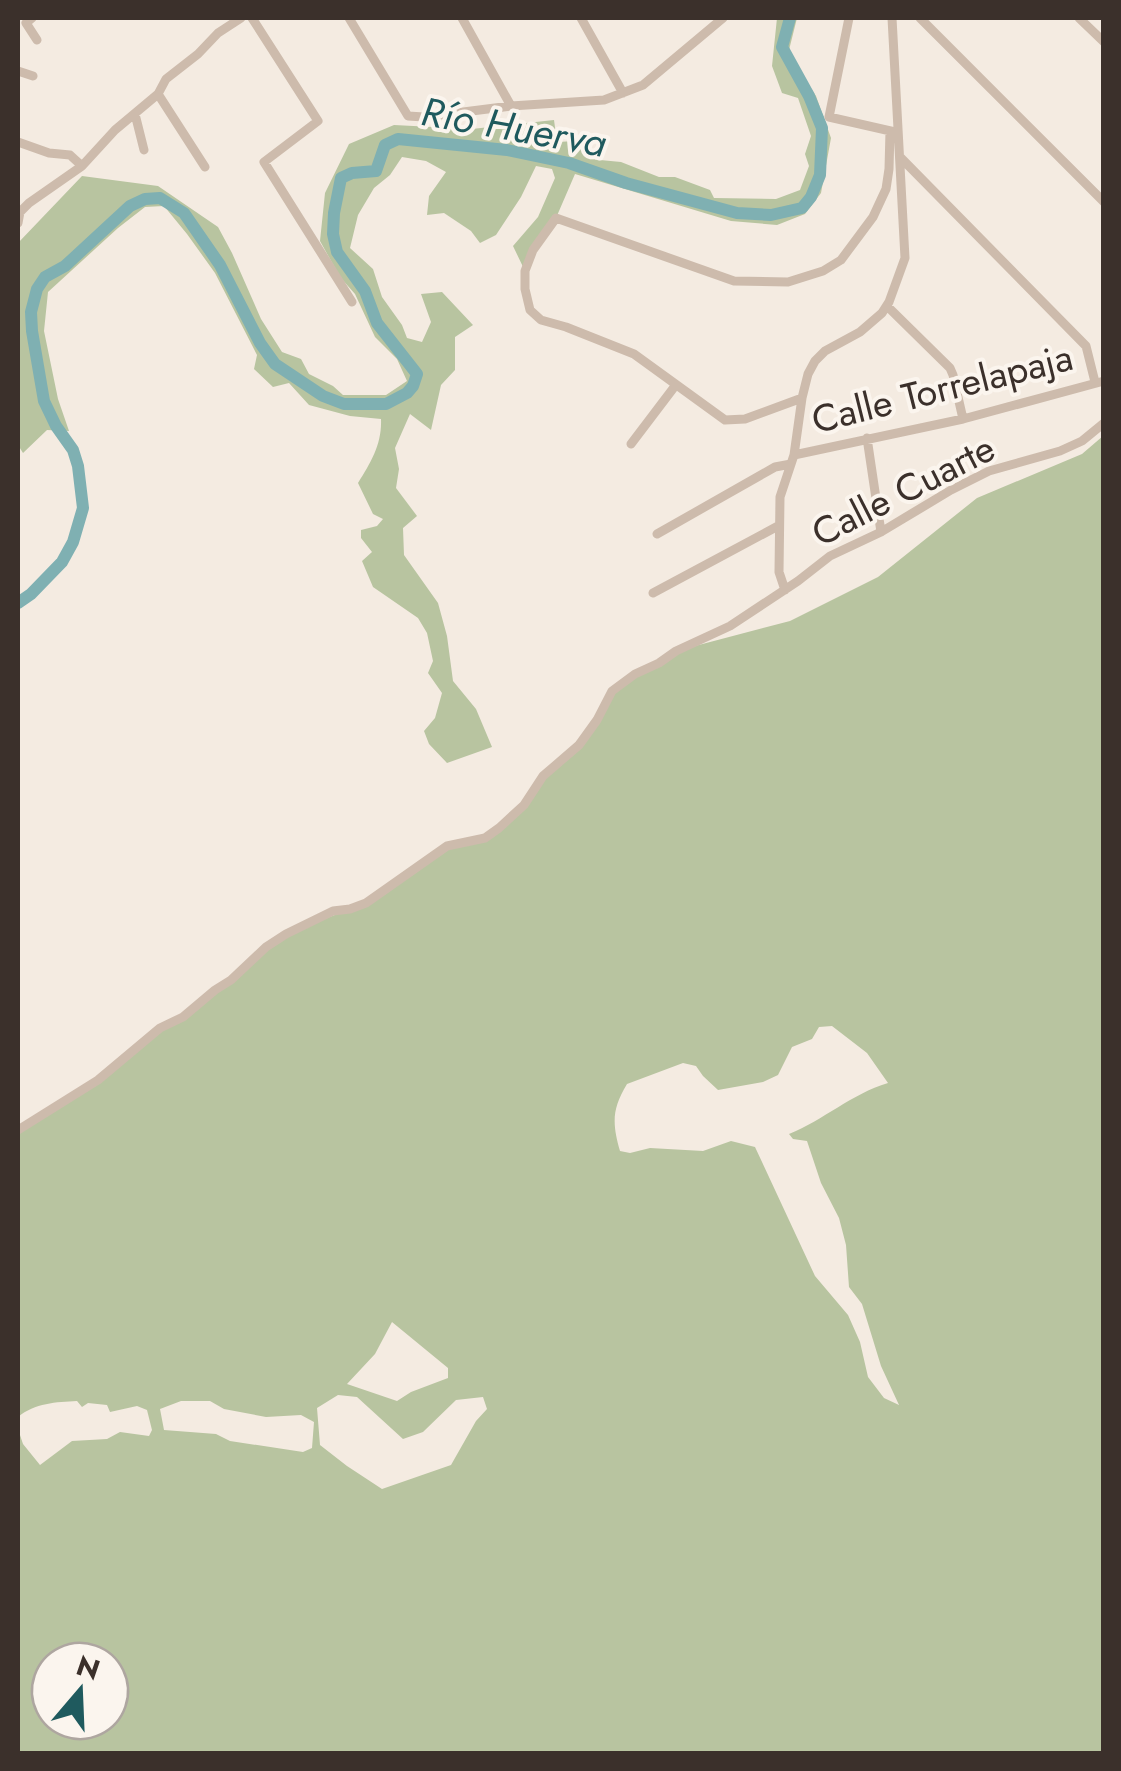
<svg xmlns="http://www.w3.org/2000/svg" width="1121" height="1771" font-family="Jost,sans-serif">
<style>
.green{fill:#b8c4a0;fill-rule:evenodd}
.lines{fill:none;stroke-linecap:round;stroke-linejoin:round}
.river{stroke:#7fb0b2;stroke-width:12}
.minor{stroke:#cdbbac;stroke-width:9}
.labels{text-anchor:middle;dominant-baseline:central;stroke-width:8;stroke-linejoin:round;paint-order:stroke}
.street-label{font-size:38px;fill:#3b302b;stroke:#fbf5ee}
.water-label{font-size:40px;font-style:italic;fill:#1f5a5e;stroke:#fbf5ee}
</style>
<rect width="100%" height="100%" fill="#f4ebe1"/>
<!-- green -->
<path class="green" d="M777 18H797L788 54 816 96 831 138 821 193 805 214 777 225 731 221 575 174 556 218 525 271 513 246 538 217 555 178 552 169 536 166 521 197 496 235 480 243 471 231 444 213 427 215 429 196 446 172 426 161 402 157 390 175 374 188 358 215 350 248 373 269 382 297 402 325 407 338 422 342 431 322 421 294 442 292 473 325 455 337V370L441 385 431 430 410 414 395 448 399 469 396 488 417 516 403 528 404 555 438 603 447 636 453 681 476 709 492 747 447 763 429 744 424 731 435 718 442 693 428 673 433 661 427 633 418 618 373 587 362 561 372 552 361 538V530L377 526 383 519 373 514 358 483C371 462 382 444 381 419L350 416 309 405 289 383 273 387 254 369 257 355 215 273 187 234 164 206 145 207 118 228 48 292 44 331 58 399 69 431 47 430 23 453 18 445V243L82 176 158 186 218 227 232 253 261 319 282 352 301 359 309 374 333 386 343 395H386L407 381 397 359 375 337 355 294 340 277 320 241 325 193 349 144 394 125 472 129 554 120 557 142 576 141 600 160 621 162 659 177H675L710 190 714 198 776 199 800 190 809 166 805 154 811 136 798 98 782 93 772 66Z
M1103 436V1753H18V1429L23 1444 40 1465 72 1441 107 1439 120 1432 149 1436 152 1430 147 1410 137 1406 110 1412 107 1405 88 1403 82 1407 77 1401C56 1402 35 1403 18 1417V1130L98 1080 160 1028 183 1017 286 934 350 909 447 846 485 838 500 828 543 776 579 745 612 691 676 651 790 621 878 577 977 498 1082 454ZM832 1026 867 1053 888 1083C851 1094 824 1120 789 1134L793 1139 807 1141 821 1183 839 1218 846 1245 849 1287 862 1304 881 1366 899 1405 884 1398 868 1377 860 1342 848 1315 815 1276 755 1147 731 1141 703 1151 650 1148 630 1153 620 1151C612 1123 612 1109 627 1084L683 1063 696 1066 703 1076 718 1090 763 1082 778 1075 792 1047 812 1039 819 1027ZM392 1322 448 1368V1378L411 1392 397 1401 347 1384 375 1354ZM338 1395 357 1397 403 1439 423 1432 456 1400 483 1397 487 1409 476 1421 451 1465 382 1489 347 1466 320 1445 317 1408ZM181 1401H210L224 1409 266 1417 301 1415 314 1422 312 1448 303 1452 230 1441 216 1434 164 1430 160 1409ZM50 1661H110V1721H50Z"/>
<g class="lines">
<!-- river -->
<path class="river" d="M18 603 31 594 62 562 73 542 83 508 78 466 73 450 56 426 44 401 32 331 31 312 37 289 45 277 65 266 130 206 145 199 160 198 184 213 220 265 260 343 275 364 323 396 344 404H386L407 393 413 386 417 374 377 323 365 291 337 252 333 234 334 213 341 178 352 173 376 171 385 145 398 139 507 150 569 163 626 183 737 213 771 215 802 208 811 197 820 175 822 128 809 96 782 47 790 18"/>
<!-- minor -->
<path class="minor" d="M32 18 26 23 37 40
M252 18 318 121 264 162 352 302
M349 18 408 116 424 117 511 106 604 100 643 85 723 18
M462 18 511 106
M581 18 623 93
M849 18 829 117 895 132
M920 18 1104 202
M1079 18 1104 42
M18 71 33 76
M158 94 205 167
M135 114 144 150
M18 142 49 153 70 155 82 166
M901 158 1086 346 1095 382
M18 223 20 212 29 203 82 166 115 130 158 94 166 79 198 54 218 33 241 18
M887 306 950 368 953 375 963 419
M802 398 745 419 725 420 634 354 566 327 541 320 530 310 525 289V271L533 250 556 218 734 281 788 282 823 271 841 260 873 217 886 189 889 169 890 131
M867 438 881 532
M631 444 675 386
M794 455 963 419 1104 381
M657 534 775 467 791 464
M785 590 779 572 780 497 794 455 802 398 808 374 815 361 825 351 860 332 882 313 889 302 905 258 892 18
M653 593 778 526
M18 1130 98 1080 160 1028 183 1017 215 990 231 980 266 947 286 934 333 911 350 909 366 903 447 846 485 838 499 828 524 805 543 776 579 745 597 720 612 691 635 674 659 663 676 651 730 626 798 581 830 556 881 532 951 490 989 471 1060 451 1082 441 1104 423"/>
</g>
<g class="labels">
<!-- street labels -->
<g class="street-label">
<text transform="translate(942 388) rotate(-14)">Calle Torrelapaja</text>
<text transform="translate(903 490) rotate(-27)">Calle Cuarte</text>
</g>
<!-- water labels -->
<g class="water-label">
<text transform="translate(514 127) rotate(10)">Río Huerva</text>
</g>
</g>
<!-- border -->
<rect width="1121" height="1771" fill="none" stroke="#3b302b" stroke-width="40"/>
<!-- north arrow -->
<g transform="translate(80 1691) rotate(19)"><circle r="48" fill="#fbf5ee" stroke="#aea6a0" stroke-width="2.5"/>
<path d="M0-8L18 38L0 25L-18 38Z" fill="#1f5a5e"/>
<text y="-15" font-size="28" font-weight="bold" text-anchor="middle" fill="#3b302b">N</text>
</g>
</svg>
